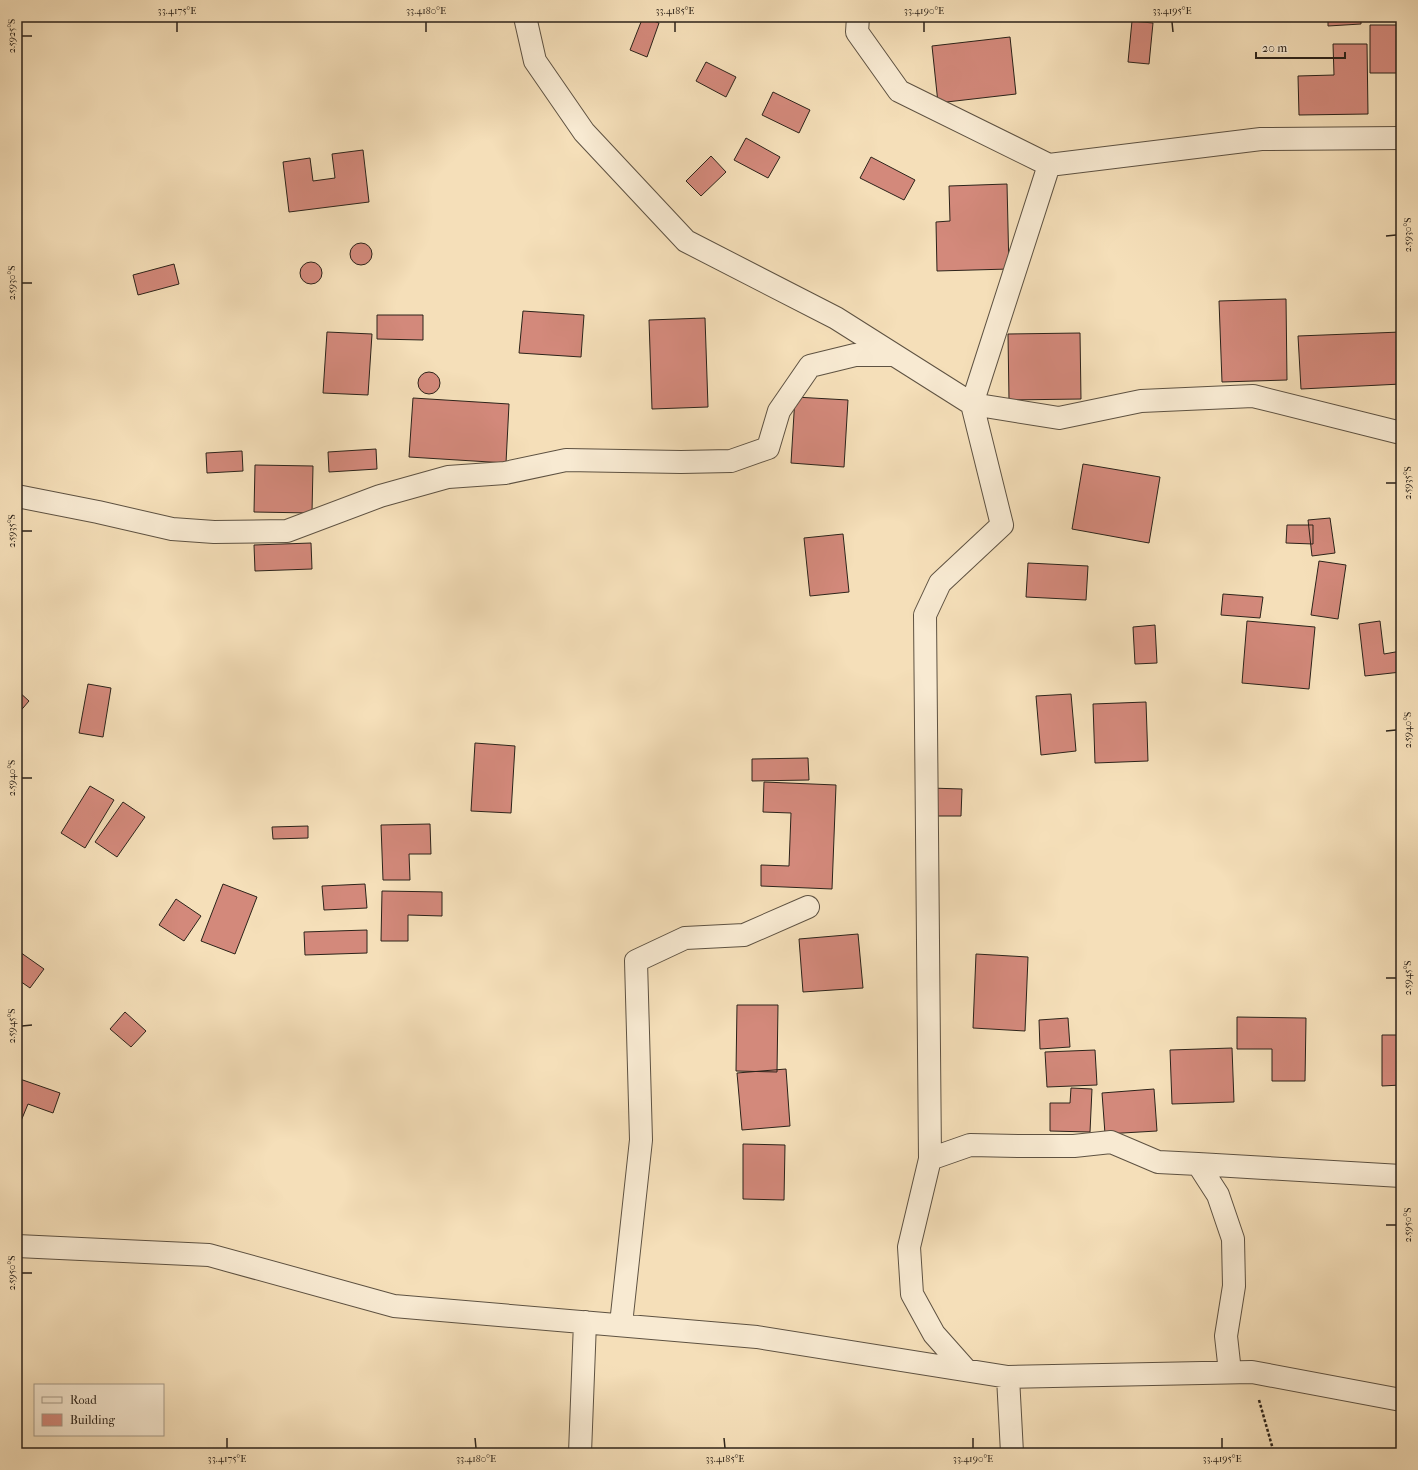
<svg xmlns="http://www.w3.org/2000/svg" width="1418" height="1470" font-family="'IM FELL French Canon',serif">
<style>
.building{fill:#d3897b;stroke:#2c231a}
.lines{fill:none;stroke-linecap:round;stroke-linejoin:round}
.minor-casing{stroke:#5e5242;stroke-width:24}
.path{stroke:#2c231a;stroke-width:2.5;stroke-dasharray:3 2;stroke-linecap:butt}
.minor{stroke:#f8ead2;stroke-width:22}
.ticks{fill:none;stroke:#2c231a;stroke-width:1.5}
.neatline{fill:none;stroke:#2c231a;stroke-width:1.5}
.ticks-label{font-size:10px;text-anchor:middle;fill:#2c231a}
</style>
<rect width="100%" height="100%" fill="#f5dfb9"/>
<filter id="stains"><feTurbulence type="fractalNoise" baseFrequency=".005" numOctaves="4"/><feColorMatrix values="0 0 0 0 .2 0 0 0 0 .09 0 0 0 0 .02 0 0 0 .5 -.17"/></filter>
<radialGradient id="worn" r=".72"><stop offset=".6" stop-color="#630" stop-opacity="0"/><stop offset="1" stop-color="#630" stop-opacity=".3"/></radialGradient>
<!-- building -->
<path class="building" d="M643 17 659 23 647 57 630 50Z
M1328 17H1361V24L1328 26Z
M1132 21 1153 23 1149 64 1128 62Z
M1370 25H1401V73H1370Z
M1010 37 1016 94 938 103 932 46Z
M1333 44H1367L1368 114 1299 115 1298 76 1334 75Z
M706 62 736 77 726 97 696 81Z
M773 92 810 110 799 133 762 115Z
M746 138 780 157 768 178 734 160Z
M363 150 369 202 289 212 283 162 310 158 313 181 335 178 332 154Z
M711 156 726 172 701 196 686 181Z
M871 157 915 180 904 200 860 178Z
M1007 184 1009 269 937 271 936 222 950 221 949 186Z
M350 254a11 11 0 1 1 22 0a11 11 0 1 1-22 0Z
M300 273a11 11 0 1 1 22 0a11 11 0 1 1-22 0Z
M174 264 179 284 138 295 133 275Z
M1286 299 1287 380 1222 382 1219 301Z
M523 311 584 315 581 357 519 353Z
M377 315H423V340L377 339Z
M705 318 708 407 652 409 649 320Z
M327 332 372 334 368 395 323 393Z
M1401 332V384L1301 389 1298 336Z
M1080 333 1081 399 1009 400 1008 334Z
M418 383a11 11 0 1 1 22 0a11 11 0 1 1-22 0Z
M795 397 848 400 844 467 791 463Z
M413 398 509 404 506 463 409 457Z
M376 449 377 469 329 472 328 452Z
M242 451 243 471 207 473 206 453Z
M1083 464 1160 477 1149 543 1072 529Z
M255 465 313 466 312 513 254 512Z
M1330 518 1335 553 1312 556 1308 520Z
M1287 525H1313V544L1286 543Z
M843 534 849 592 810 596 804 538Z
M1401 540V564L1397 541Z
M311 543 312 569 255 571 254 545Z
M1319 561 1346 565 1338 619 1311 615Z
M1028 563 1088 566 1086 600 1026 597Z
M1223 594 1263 597 1260 618 1221 615Z
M1247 621 1315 627 1309 689 1242 683Z
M1380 621 1384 654 1401 651V672L1365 676 1359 624Z
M1155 625 1157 663 1135 664 1133 627Z
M88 684 111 688 103 737 79 733Z
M18 691 29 701 17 715V692Z
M1071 694 1076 751 1041 755 1036 696Z
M1146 702 1148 761 1095 763 1093 704Z
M475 743 515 746 511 813 471 811Z
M808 758 809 780 752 781V759Z
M764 782 836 785 832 889 761 886V865L789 866 791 813 763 812Z
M90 786 114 800 85 848 61 833Z
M930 788 962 789 961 816H930Z
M123 802 145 817 117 857 95 842Z
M430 824 431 854H409L410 880H383L381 825Z
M308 826V838L273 839 272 827Z
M223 884 257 897 235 954 201 941Z
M365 884 367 908 324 910 322 886Z
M382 891 442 892V916L408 915V941H381Z
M176 899 201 916 184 941 159 925Z
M367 930V953L305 955 304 932Z
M858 934 863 988 803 992 799 939Z
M17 950 44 969 30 988 17 979Z
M976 954 1028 957 1025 1031 973 1028Z
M737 1005H778L777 1072 736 1071Z
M125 1012 146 1031 131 1047 110 1029Z
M1237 1017 1306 1018 1305 1081H1272V1049H1237Z
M1068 1018 1070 1047 1040 1049 1039 1020Z
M1382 1035H1401V1085L1382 1086Z
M1232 1048 1234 1102 1172 1104 1170 1050Z
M1095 1050 1097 1085 1047 1087 1045 1052Z
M786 1069 790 1126 742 1130 737 1073Z
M17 1078 60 1093 53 1113 28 1104 21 1121 17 1119Z
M1071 1088 1092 1089 1090 1132 1050 1131V1103H1070Z
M1154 1089 1157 1131 1105 1134 1102 1093Z
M743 1144 785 1145 784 1200 743 1199Z"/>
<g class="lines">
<!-- minor casing -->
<g class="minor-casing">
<path id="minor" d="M525 17 535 61 584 132 686 241 836 318 972 404 1059 418 1141 401 1253 396 1401 433
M858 17 857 32 899 91 1049 165 1261 139 1401 138
M17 496 98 512 172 529 214 532 287 531 380 496 448 477 505 473 566 460 681 462 731 461 768 448 779 411 810 366 855 355H894
M930 1159 925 615 940 583 1002 525 972 404 1049 165
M1198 1164 1401 1176
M17 1246 209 1255 394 1306 757 1337 1008 1377 1252 1372 1401 1400
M621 1324 641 1140 636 961 685 938 744 935 808 907
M966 1370 934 1334 912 1294 909 1247 930 1159 970 1145 1018 1146H1074L1111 1142 1158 1162 1198 1164 1218 1195 1233 1239 1234 1286 1226 1336 1230 1372
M1008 1377 1012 1453
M580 1453 585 1322"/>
</g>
<!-- path -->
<path class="path" d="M1259 1400 1274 1453"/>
<!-- minor -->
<use href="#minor" class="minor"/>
</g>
<!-- ticks -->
<path class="ticks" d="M177 22V32M426 22V32M675 22V32M924 22V32M1172 22 1173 32M22 36H32M1386 236 1396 235M22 283H32M1386 483H1396M22 531H32M1386 731 1396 730M22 778H32M1386 978H1396M22 1026 32 1025M1386 1225H1396M22 1273H32M227 1438V1448M475 1438 476 1448M724 1438 725 1448M973 1438V1448M1222 1438V1448"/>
<!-- margin -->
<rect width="1418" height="1470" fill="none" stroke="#f5dfb9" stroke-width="44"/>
<!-- legend -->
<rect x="34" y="1384" width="130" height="52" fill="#f8ead2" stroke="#a69a88"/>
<rect x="42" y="1397" width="20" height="6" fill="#f8ead2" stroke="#a69a88"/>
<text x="70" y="1404" font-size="12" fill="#2c231a">Road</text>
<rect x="42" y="1414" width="20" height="12" fill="#d3897b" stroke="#a69a88"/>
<text x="70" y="1424" font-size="12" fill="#2c231a">Building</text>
<!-- scale -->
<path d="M1256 52v6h89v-6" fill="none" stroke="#2c231a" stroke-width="2"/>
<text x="1262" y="52" font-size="12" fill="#2c231a" stroke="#f8ead2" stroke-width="3" paint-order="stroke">20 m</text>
<rect x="22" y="22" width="1374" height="1426" class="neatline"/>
<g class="ticks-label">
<text x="177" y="14">33.4175°E</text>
<text x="426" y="14">33.4180°E</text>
<text x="675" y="14">33.4185°E</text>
<text x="924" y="14">33.4190°E</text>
<text x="1172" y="14">33.4195°E</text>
<text transform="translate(11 36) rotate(-90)" y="4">2.5925°S</text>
<text transform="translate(1407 235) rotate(-90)" y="4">2.5930°S</text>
<text transform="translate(11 283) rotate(-90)" y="4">2.5930°S</text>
<text transform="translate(1407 483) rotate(-90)" y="4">2.5935°S</text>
<text transform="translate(11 531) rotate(-90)" y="4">2.5935°S</text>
<text transform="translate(1407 730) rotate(-90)" y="4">2.5940°S</text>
<text transform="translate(11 778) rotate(-90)" y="4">2.5940°S</text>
<text transform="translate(1407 978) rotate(-90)" y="4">2.5945°S</text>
<text transform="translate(11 1026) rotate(-90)" y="4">2.5945°S</text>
<text transform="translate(1407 1225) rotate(-90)" y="4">2.5950°S</text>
<text transform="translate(11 1273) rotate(-90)" y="4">2.5950°S</text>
<text x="227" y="1462">33.4175°E</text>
<text x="476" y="1462">33.4180°E</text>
<text x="725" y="1462">33.4185°E</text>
<text x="973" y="1462">33.4190°E</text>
<text x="1222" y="1462">33.4195°E</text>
</g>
<rect width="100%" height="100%" filter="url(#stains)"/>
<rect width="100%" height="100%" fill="url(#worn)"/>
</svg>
